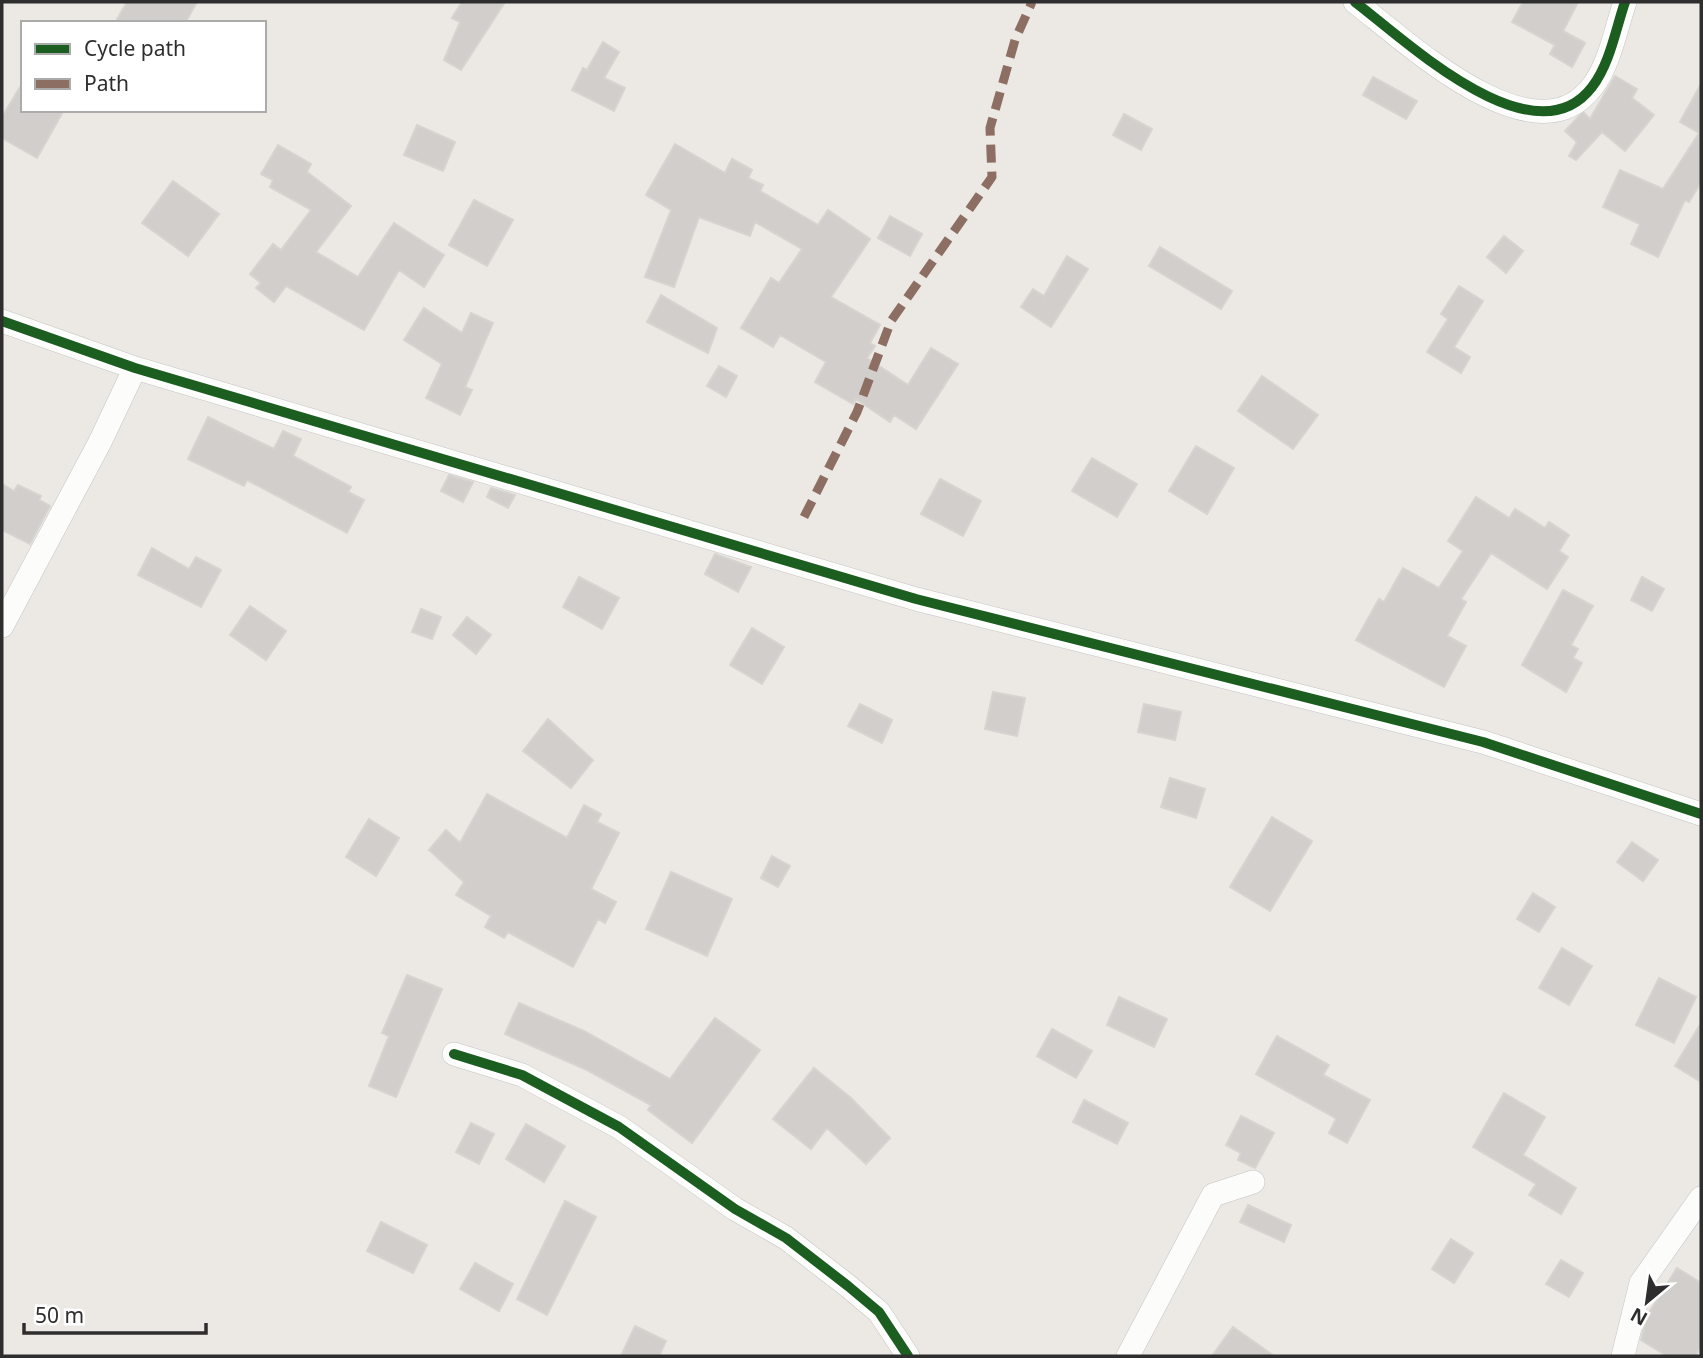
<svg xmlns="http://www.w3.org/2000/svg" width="1703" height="1358" font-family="'Noto Sans',sans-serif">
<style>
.building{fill:#d1cecb;stroke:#d7d4d0;stroke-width:2}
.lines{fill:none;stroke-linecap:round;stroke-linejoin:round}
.minor-casing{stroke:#c5c4c5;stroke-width:24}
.minor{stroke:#fcfcfb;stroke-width:23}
.quiet{stroke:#8d6e63;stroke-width:9;stroke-dasharray:18 9;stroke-linecap:butt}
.cycleway-casing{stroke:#fff;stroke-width:15}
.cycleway{stroke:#1b5e20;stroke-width:10}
</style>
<rect width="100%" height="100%" fill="#ece8e4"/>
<!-- building -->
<path class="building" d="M127 2H197L185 23H115Z
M462 2H505L461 70 444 60 460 22 452 18Z
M1523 2H1578L1563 31 1585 43 1572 67 1550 54 1555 45 1512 22Z
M603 42 619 52 604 78 625 88 614 111 572 90 583 68 587 70Z
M1615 76 1637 89 1632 98 1654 115 1625 151 1602 132 1576 160 1569 156 1577 142 1565 131 1583 112 1590 119Z
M1373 77 1417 101 1406 119 1363 95Z
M23 82V110H64L37 158 2 138V117Z
M1701 84V182L1689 202 1685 200 1658 257 1631 244 1640 224 1603 207 1620 170 1663 189 1699 133 1680 122Z
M1124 114 1152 129 1141 150 1113 135Z
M417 125 455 142 443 171 404 155Z
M675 144 725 173 732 159 752 170 748 178 763 185 760 191 818 225 828 210 870 239 831 297 880 325 870 343 875 346 867 358 908 385 931 348 958 364 916 429 894 415 890 422 856 399 853 404 815 382 826 362 780 335 773 347 741 328 771 278 779 283 802 249 755 222 750 236 699 217 674 287 645 277 671 210 646 195Z
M278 145 311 164 307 172 351 206 316 252 358 277 394 223 444 255 424 287 399 270 364 330 286 286 274 302 256 288 261 283 250 274 273 244 281 250 311 210 270 187 273 180 261 174Z
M173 181 219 214 188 256 142 223Z
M474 200 513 220 487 266 449 245Z
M890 216 922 234 910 256 878 238Z
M1504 236 1523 251 1506 273 1487 257Z
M1160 247 1232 291 1221 309 1149 266Z
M1067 256 1088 269 1051 327 1021 307 1033 289 1044 296Z
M1459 286 1483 301 1454 347 1470 357 1461 373 1427 352 1448 319 1441 314Z
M661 295 717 328 708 353 647 322Z
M424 308 462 333 471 313 493 323 465 387 472 390 460 415 426 398 442 364 404 340Z
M719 366 737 376 726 397 707 386Z
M1262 376 1318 415 1293 449 1238 411Z
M208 417 274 449 283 431 301 439 293 456 351 487 348 492 364 500 347 533 247 480 244 486 188 459Z
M1196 446 1234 468 1207 514 1169 491Z
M1092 458 1137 484 1117 517 1072 491Z
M449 475 473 482 463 502 441 491Z
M940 479 981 501 963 536 921 514Z
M2 484 14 491 18 485 41 496 39 500 50 506 30 544 2 530Z
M491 488 515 495 508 508 487 497Z
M1476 497 1509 518 1515 509 1545 528 1549 522 1569 535 1559 551 1568 557 1547 589 1491 553 1461 599 1466 602 1447 636 1466 646 1444 687 1356 640 1379 599 1384 602 1403 568 1439 588 1463 551 1448 541Z
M152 548 189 569 196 557 221 570 201 607 138 575Z
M715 554 751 567 738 592 705 574Z
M579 577 619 598 602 629 563 607Z
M1642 577 1664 589 1652 611 1631 600Z
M1563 590 1593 606 1571 645 1578 649 1573 658 1582 663 1566 692 1522 665Z
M250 606 286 631 266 660 230 635Z
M421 609 441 617 432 639 412 632Z
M467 617 491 635 476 654 453 635Z
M752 628 784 647 762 684 730 665Z
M993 692 1025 698 1017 736 985 729Z
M860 704 892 720 882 743 848 726Z
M1144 704 1181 712 1175 740 1138 732Z
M548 719 593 760 571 788 523 751Z
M1170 778 1205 789 1196 818 1161 807Z
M487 794 567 838 584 805 601 814 597 822 619 833 591 889 616 902 605 923 598 919 573 967 508 932 504 938 485 927 491 916 456 895 464 882 429 850 446 830 460 843Z
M1272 817 1312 841 1270 911 1230 887Z
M369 819 399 838 376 876 346 857Z
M1632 842 1658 860 1643 881 1617 862Z
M772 856 790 866 778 887 761 878Z
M671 872 732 899 707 956 646 929Z
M1533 893 1555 907 1539 932 1517 919Z
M1562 948 1592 966 1569 1005 1539 988Z
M407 975 442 989 396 1097 369 1086 389 1036 382 1033Z
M1659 978 1696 997 1674 1043 1636 1025Z
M1119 997 1167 1019 1154 1047 1107 1025Z
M519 1003 584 1031 670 1079 715 1018 760 1050 692 1143 648 1110 651 1105 587 1070 505 1034Z
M1701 1023V1082L1675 1066Z
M1052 1029 1092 1051 1076 1078 1037 1056Z
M1277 1036 1329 1065 1323 1075 1370 1100 1347 1143 1329 1133 1336 1119 1332 1116 1256 1074Z
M814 1068 851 1098 890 1138 866 1164 827 1128 811 1149 773 1119Z
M1504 1093 1545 1117 1523 1155 1576 1188 1561 1214 1529 1195 1536 1184 1473 1147Z
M1084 1100 1128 1123 1117 1144 1073 1122Z
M1241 1116 1274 1133 1255 1168 1238 1160 1241 1153 1226 1145Z
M471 1123 494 1134 479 1164 456 1152Z
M526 1124 565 1146 544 1182 506 1159Z
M565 1201 596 1217 547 1315 517 1299Z
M1248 1205 1291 1225 1284 1242 1240 1222Z
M381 1222 427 1245 413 1273 367 1251Z
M1451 1239 1473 1253 1454 1283 1432 1269Z
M1561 1260 1583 1273 1569 1297 1546 1284Z
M475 1263 513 1284 499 1311 460 1289Z
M1677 1268 1701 1283V1347L1695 1356H1667L1641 1340 1647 1316Z
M635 1326 666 1341 659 1356H621Z
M1233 1327 1274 1356H1212Z"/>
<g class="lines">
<!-- minor casing -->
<g class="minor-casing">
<path id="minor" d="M1355 2C1405 40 1534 163 1592 87 1610 64 1616 28 1625 2
M2 321 135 368 916 599 1483 742 1701 814
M2 626 100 442 135 368
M454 1054 522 1075 619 1127 735 1209 786 1238 848 1286 879 1312 908 1356
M1128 1356 1213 1195 1253 1182
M1623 1356 1641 1283 1701 1198"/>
</g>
<!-- minor -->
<use href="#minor" class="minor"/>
<!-- quiet -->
<path class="quiet" d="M804 517 857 412 891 321 992 177 990 128 1015 40 1032 2"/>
<!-- cycleway casing -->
<g class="cycleway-casing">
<path id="cycleway" d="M1355 2C1405 40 1534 163 1592 87 1610 64 1616 28 1625 2
M2 321 135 368 916 599 1483 742 1701 814
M454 1054 522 1075 619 1127 735 1209 786 1238 848 1286 879 1312 908 1356"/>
</g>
<!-- cycleway -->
<use href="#cycleway" class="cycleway"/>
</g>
<!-- border -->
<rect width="1703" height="1358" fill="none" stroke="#2e2e2e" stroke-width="7"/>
<!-- legend -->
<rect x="21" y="21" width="245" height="91" fill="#ffffff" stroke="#ababab" stroke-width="2"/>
<rect x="35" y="44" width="35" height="10" fill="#1b5e20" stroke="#ababab" stroke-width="2"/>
<text x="84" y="56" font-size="21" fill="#2e2e2e">Cycle path</text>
<rect x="35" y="79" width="35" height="10" fill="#8d6e63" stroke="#ababab" stroke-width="2"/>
<text x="84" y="91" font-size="21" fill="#2e2e2e">Path</text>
<!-- north arrow -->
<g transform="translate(1647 1302) rotate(209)" stroke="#ffffff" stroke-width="5" paint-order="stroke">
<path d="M0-5L12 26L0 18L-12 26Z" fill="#2e2e2e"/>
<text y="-10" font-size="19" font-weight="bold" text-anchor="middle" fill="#2e2e2e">N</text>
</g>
<!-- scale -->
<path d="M24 1323v10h182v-10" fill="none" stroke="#2e2e2e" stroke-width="3.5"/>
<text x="35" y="1323" font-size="21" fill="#2e2e2e" stroke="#ffffff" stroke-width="5" paint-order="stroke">50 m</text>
</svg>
